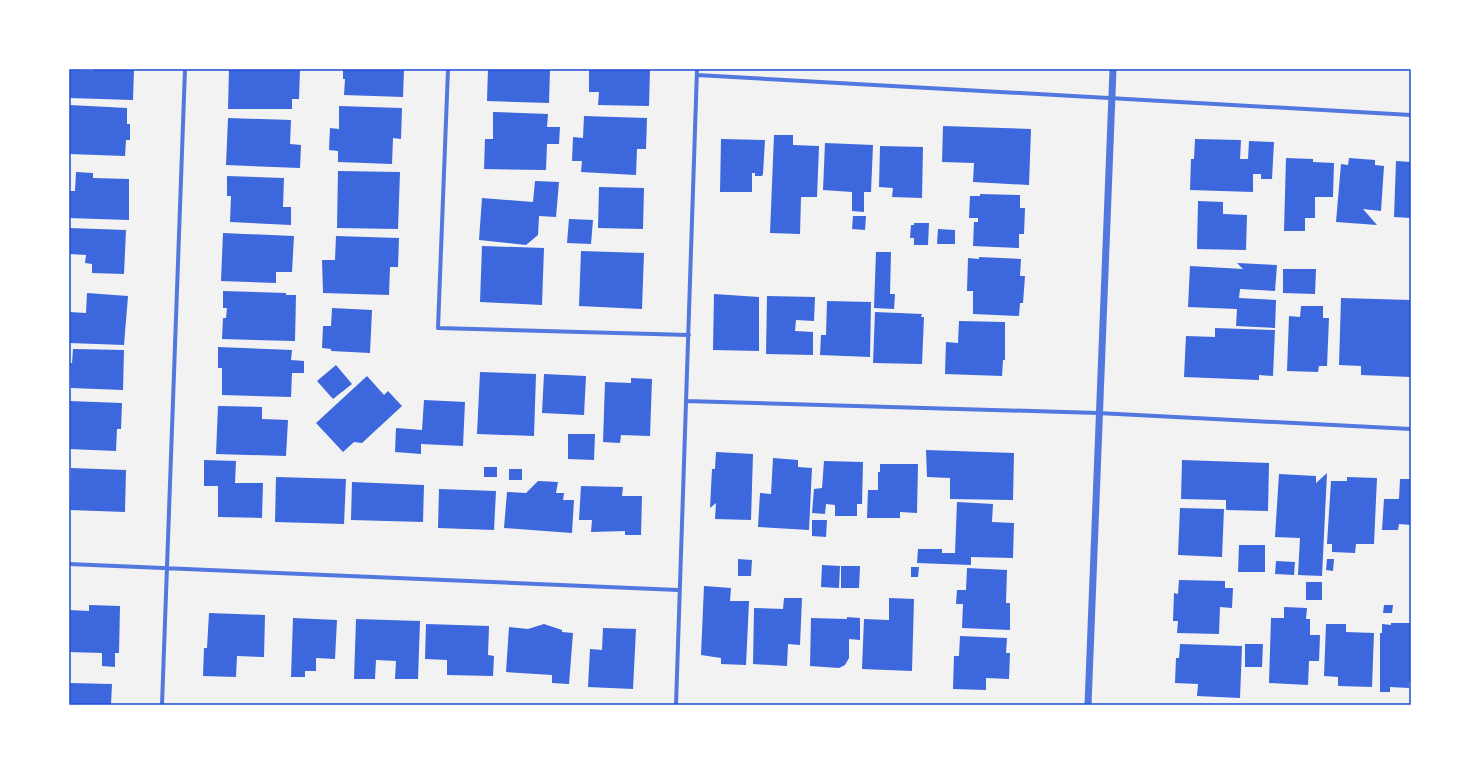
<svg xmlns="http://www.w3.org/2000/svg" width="1480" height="774" font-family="'Noto Serif',serif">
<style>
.building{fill:#3d67dc}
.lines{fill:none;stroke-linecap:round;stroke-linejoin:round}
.minor{stroke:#5277de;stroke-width:4}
.tertiary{stroke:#5277de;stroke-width:7}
.neatline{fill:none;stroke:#1d4ed8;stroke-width:1.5}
</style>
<rect width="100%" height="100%" fill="#f2f2f2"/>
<!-- building -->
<path class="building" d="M93 69H134L133 100 69 98V70L93 71Z
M229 69H300L299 99H292V109H228Z
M343 69H404L403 97 344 95 345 79H343Z
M488 69H550L549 103 487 101Z
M589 69H650L649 106 598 105 599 92H589Z
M69 105 127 108V124H130V140H126L125 156 69 154Z
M339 106 402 108 401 139 393 138 392 164 338 162V151L329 150 330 128 339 129Z
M493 112 548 114 547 127H560L559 144H547L546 170 484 169 485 139H493Z
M584 116 647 118 646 149H637L636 175 581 172 582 161H572L573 137 583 138Z
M228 118 291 120 290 144 301 145 300 168 226 165Z
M943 126 1031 129 1029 185 973 182 974 163 942 162Z
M774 135H793V145L819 146 817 197H801L800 234 770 233Z
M721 139 765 140 763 174 762 176H755V173H752V192H720Z
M1195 139 1241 140 1240 159H1248L1249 141 1274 142 1272 179H1261V174H1253V192L1190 190 1191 159H1194Z
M825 143 873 145 871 192H864V212L852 211V192L823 190Z
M880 146 923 147 922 198 892 197 893 188 879 187Z
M1286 158 1313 159V162L1334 163 1333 197H1315V218H1305V231H1284Z
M1349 158 1375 160V165L1384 166 1381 211 1363 209 1377 225 1336 222 1341 164 1348 165Z
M1396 161 1411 162V218L1394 217Z
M338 171 400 172 398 229 337 228Z
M76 172 93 173V178L129 179V220L69 218V191H75Z
M227 176 284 178 283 207H291V225L230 222 231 196H227Z
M535 181 559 182 556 217 539 216 538 235 526 245 479 240 482 198 533 202Z
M599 187 644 188 643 229 598 228Z
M980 194 1020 195V208H1025L1024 234H1019V248L973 246 974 222H978V218H969L970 196H980Z
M1198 201 1223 202V214L1247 215 1246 250 1197 249Z
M853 216H866L865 230 852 229Z
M569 219 593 220 591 244 567 243Z
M914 223H929L928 245H914V238H910L911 225H914Z
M69 228 126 230 124 274 92 273V264L85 263 86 255 69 254Z
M938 229 955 230V244H937Z
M223 233 294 236 292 272H276V283L221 281Z
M336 236 399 238 398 267H390L389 295 323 293 322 260H335Z
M482 246 544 248 542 305 480 302Z
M581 251 644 253 642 309 579 306Z
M876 252H891L890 294H895L894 309 874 308Z
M979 257 1021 259 1020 276H1025L1023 303H1020L1019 316 973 314V291H967L968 258 979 259Z
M1237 263 1277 265 1275 291 1240 289 1239 298 1276 300 1275 328 1236 326 1237 309 1188 307 1190 266 1243 269Z
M1283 269H1316L1315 294 1283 293Z
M223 291 286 293V295H296L295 341 222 339 223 318H226L227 308H223Z
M87 293 128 296 124 345 69 343V312L86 313Z
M714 294 759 297V351L713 350Z
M767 296 815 297 814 321 796 320 795 331 813 332V355L766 354Z
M1341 298 1411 300V377L1361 375V366L1339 365Z
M827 301 871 302 870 357 820 355 821 335H826Z
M1301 306H1323V318H1329L1327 366H1319L1318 372 1287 371 1289 316 1300 317Z
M332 308 372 310 370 353 331 351V349L322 348 323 326H331Z
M875 312 922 314 921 317H924L922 364 873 363Z
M959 321 1005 322V360H1003L1002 376 945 374 946 342 958 343Z
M1215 328 1275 330 1273 376 1259 375V380L1184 377 1186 336 1215 337Z
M218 347 292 350 291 360 304 361V373H292L291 397 222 395V368H218Z
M73 349 124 350 123 390 71 388 70 363H72Z
M336 365 352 384 333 399 317 381Z
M480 372 536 374 534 436 477 434Z
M544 374 586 376 584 415 542 413Z
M367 376 384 395 388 391 402 406 362 443 354 442 343 452 316 423Z
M631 378 652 379 650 436 621 435 620 443 603 442 605 382 631 383Z
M424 400 465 402 463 446 421 444V454L395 452 396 428 422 430Z
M69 401 122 403 121 429H117L116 451 69 449Z
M218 406 262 407V419L288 420 286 456 216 454Z
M568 434H595L594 460 568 459Z
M926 450 1014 453 1013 500 950 499V478L927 477Z
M716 452 753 454 751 520 715 519 716 503 710 508 712 469H715Z
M773 458 798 460V467L812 468 809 530 758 527 760 493 771 494Z
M204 460 236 461 235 483H263L262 518 218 517V486H204Z
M1182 460 1269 463 1268 511 1226 510V500L1181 499Z
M824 461 863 462 862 504H857V516H835V505L826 504 825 514 812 513 814 489 822 488Z
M880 464H918L917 513 900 512V518H867L868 490H878V472H880Z
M484 467H497V477H484Z
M71 468 126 470 125 512 70 510Z
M509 469H522V480H509Z
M1327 473 1322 576 1298 575 1300 538 1275 537 1279 474 1316 476V483Z
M276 477 346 479 344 524 275 522Z
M1347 477 1377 478 1374 544H1356L1355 553 1332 552V544H1327L1331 481H1347Z
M1400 479H1411V525L1399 524 1398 530H1382L1384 499H1399Z
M538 481 558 482 556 493H564L563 500H574L572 533 504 528 507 492 526 493Z
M352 482 424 485 423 522 351 520Z
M581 486 623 487 622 496H642L641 535H625V531L591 532 592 520H579Z
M439 489 496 491 494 530 438 528Z
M957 502 993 504 992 522 1014 523 1013 558 971 557V565L917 563 918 549H942V553H955Z
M1180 508 1224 509 1222 557 1178 555Z
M812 520H827L826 537 812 536Z
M1239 545H1265V572H1238Z
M738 559 752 560 751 576H738Z
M1327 559H1334L1333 571 1326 570Z
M1276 561 1295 562 1294 575 1275 574Z
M822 565 840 566 839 588 821 587Z
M841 566H860L859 588H841Z
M911 567H919L918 577H911Z
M967 568 1007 570 1006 603H1010V630L962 628 963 604H956L957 590H966Z
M1179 580 1225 581V588H1233L1232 608 1220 607 1219 634 1177 633 1178 621H1173L1174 593 1178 594Z
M1306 582H1322V600H1306Z
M704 586 731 588 730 601H749L746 665 721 664V658L701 655Z
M784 598H802L800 645 788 644 787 666 753 664 754 608 783 609Z
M889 598 914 599 912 671 862 669 864 619 889 620Z
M89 605 120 606 119 653H115V667L102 666V653L69 652V610L89 611Z
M1384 605H1393L1392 613H1383Z
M1284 607 1307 608 1306 619H1310V635H1320L1319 661H1309L1308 685 1269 683 1271 618H1284Z
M209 613 265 615 264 657 237 656 236 677 203 676 204 648H207Z
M847 617 860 618V640L849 639V658L845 665 839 668 810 666 811 618 847 619Z
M293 618 337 620 335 659 316 658V671H305V677H291Z
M356 619 420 621 418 679H395L396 661 376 660 375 679H354Z
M1391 623H1411V682H1409V688L1390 687V692H1380V633H1382V624L1391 625Z
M426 624 489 626 488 655 494 656 493 676 447 675V660L425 659Z
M544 624 562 630V632L573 633 569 684 552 683V675L506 672 509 627 528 629Z
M1326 624H1346V632L1374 633 1372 687 1338 686V677L1324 676Z
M603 628 636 629 633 689 588 687 590 649 602 650Z
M960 636 1007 638 1006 653H1010L1009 679 986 678V690L953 689 954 656H959Z
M1180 644 1242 646 1240 698 1197 696 1198 684 1175 683 1176 658H1179Z
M1245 644H1263L1262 667H1245Z
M69 683 112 684 111 705H69Z"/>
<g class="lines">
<!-- minor -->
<path class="minor" d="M448 69 438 328 689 335
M697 75 1411 115
M686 401 1098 413 1411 429
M69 564 678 590
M162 705 185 69
M676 705 697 69"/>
<!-- tertiary -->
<path class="tertiary" d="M1088 705 1113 69"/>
</g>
<!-- border -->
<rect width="1480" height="774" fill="none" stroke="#ffffff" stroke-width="140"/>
<rect x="70" y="70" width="1340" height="634" class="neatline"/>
</svg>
